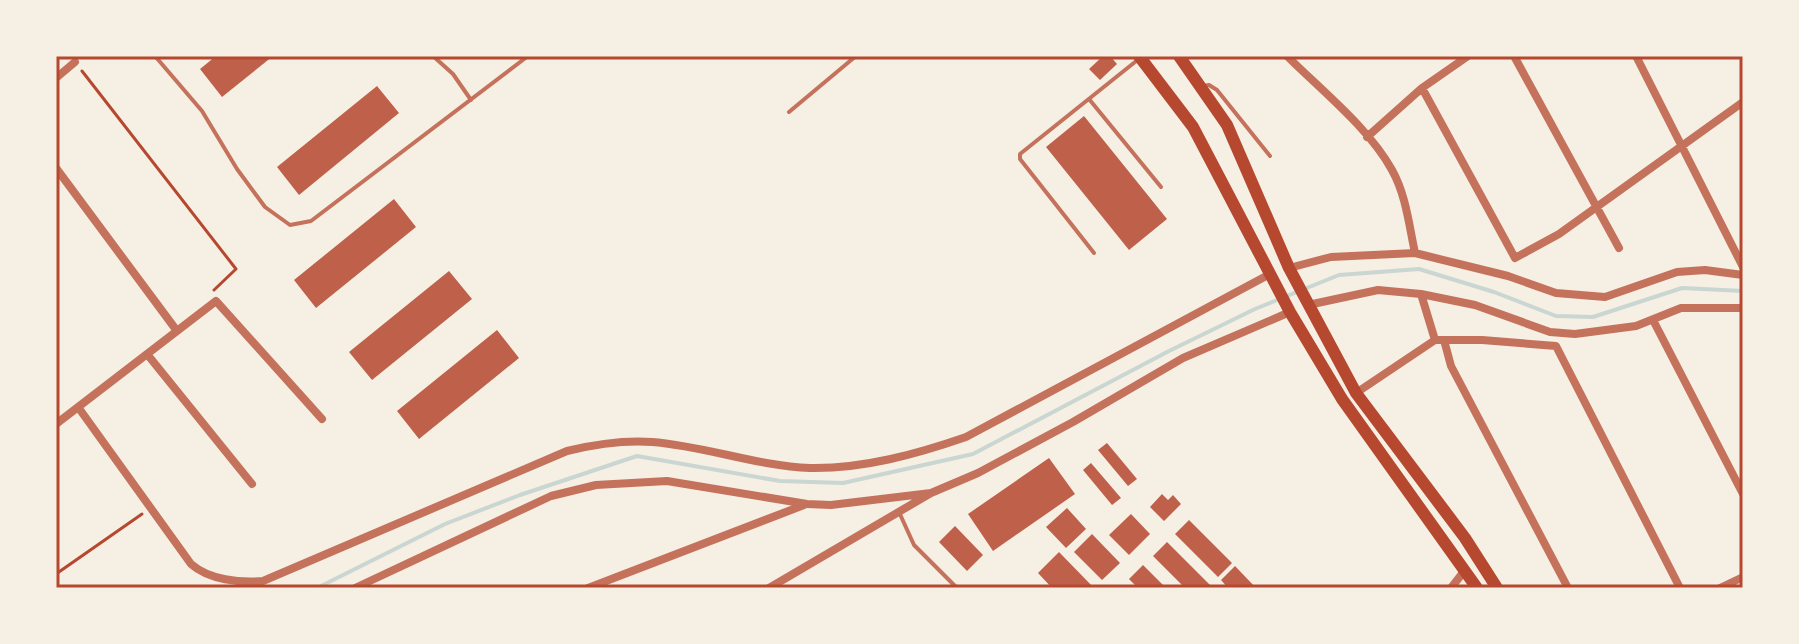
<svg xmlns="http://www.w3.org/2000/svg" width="1799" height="644" font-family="Jost,sans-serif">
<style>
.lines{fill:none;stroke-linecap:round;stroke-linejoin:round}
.stream{stroke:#c9d6d2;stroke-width:4}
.building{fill:#bf614a}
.path{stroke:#b5482f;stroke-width:3}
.service{stroke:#c5725c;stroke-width:4}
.minor{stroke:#c5725c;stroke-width:8}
.secondary{stroke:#b5482f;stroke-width:12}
.neatline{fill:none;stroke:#b5482f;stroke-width:3}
</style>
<rect width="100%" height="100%" fill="#f6efe4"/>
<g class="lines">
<!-- stream -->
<path class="stream" d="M317 588 445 524 520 495 637 456 780 481 843 483 973 454 1169 351 1255 309 1339 275 1419 269 1494 292 1556 316 1593 317 1682 288 1743 291"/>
</g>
<!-- building -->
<path class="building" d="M216 56H273L222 97 200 69Z
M1103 56H1110L1117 64 1100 80 1089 69Z
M377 86 399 113 299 195 277 167Z
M1084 116 1167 219 1129 250 1046 147Z
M394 199 416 227 316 308 294 280Z
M449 271 472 299 372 380 349 352Z
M497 330 519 358 419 439 397 411Z
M1107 443 1137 479 1128 486 1098 450Z
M1049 458 1075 494 993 551 968 514Z
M1091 463 1121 498 1112 505 1083 470Z
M1162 494 1168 500 1173 495 1181 504 1164 521 1150 507Z
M1067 508 1086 529 1066 548 1046 527Z
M1131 514 1150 534 1129 555 1109 535Z
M1189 520 1232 563 1218 577 1175 534Z
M955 526 983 555 967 571 939 542Z
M1092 534 1120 563 1102 580 1074 552Z
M1167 542 1210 585 1207 588H1185L1153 556Z
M1059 552 1094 588H1052L1038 573Z
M1143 565 1166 588H1138L1129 579Z
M1235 566 1256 588H1228L1221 580Z"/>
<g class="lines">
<!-- path -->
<path class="path" d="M82 71 236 269 214 290
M56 574 142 514"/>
<!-- service -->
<path class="service" d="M155 56 202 111 237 169 265 207 290 225 311 221 528 56
M433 56 453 74 471 100
M1204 86 1209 85 1217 90 1270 156
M1089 99 1161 187
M789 112 856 56
M1094 253 1020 159V154L1140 58
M899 512 914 545 957 588"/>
<!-- minor -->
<path class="minor" d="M1287 56C1321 90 1369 128 1392 170 1406 195 1409 225 1415 253
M1514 56 1619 248
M1636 56 1743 267
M56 78 75 62
M1422 88 1515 258 1559 234 1743 102
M1367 137 1422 88 1468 56
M56 168 177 331
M1289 268 1331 257 1415 253 1508 276 1556 293 1605 297 1677 272 1705 270 1743 275
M1421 294 1435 340
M1308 305 1378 290 1421 294 1475 305 1550 332 1575 334 1636 326 1681 308H1743
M1653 320 1743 494
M1444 340 1451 366 1568 588
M147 354 252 484
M1356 393 1435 340H1482L1556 346 1680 588
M78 407 191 564C209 580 240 583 263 581L567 451C596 444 623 440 652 442 705 446 757 466 810 468 863 469 917 454 966 437L1270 274
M56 424 216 301 322 419
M355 588 551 496 596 485 667 481 807 504 831 505 931 493
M588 588 804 505
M769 588 931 493 978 473 1073 422 1183 358 1290 312
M1451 588 1465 570
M1720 588 1743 577"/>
<!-- secondary -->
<path class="secondary" d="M1139 56 1193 127 1290 312 1342 399 1477 588
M1179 56 1227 125 1289 268 1356 393 1465 538 1497 588"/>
</g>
<!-- border -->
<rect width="1799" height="644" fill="none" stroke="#f6efe4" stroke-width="116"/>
<rect x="58" y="58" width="1683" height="528" class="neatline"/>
</svg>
